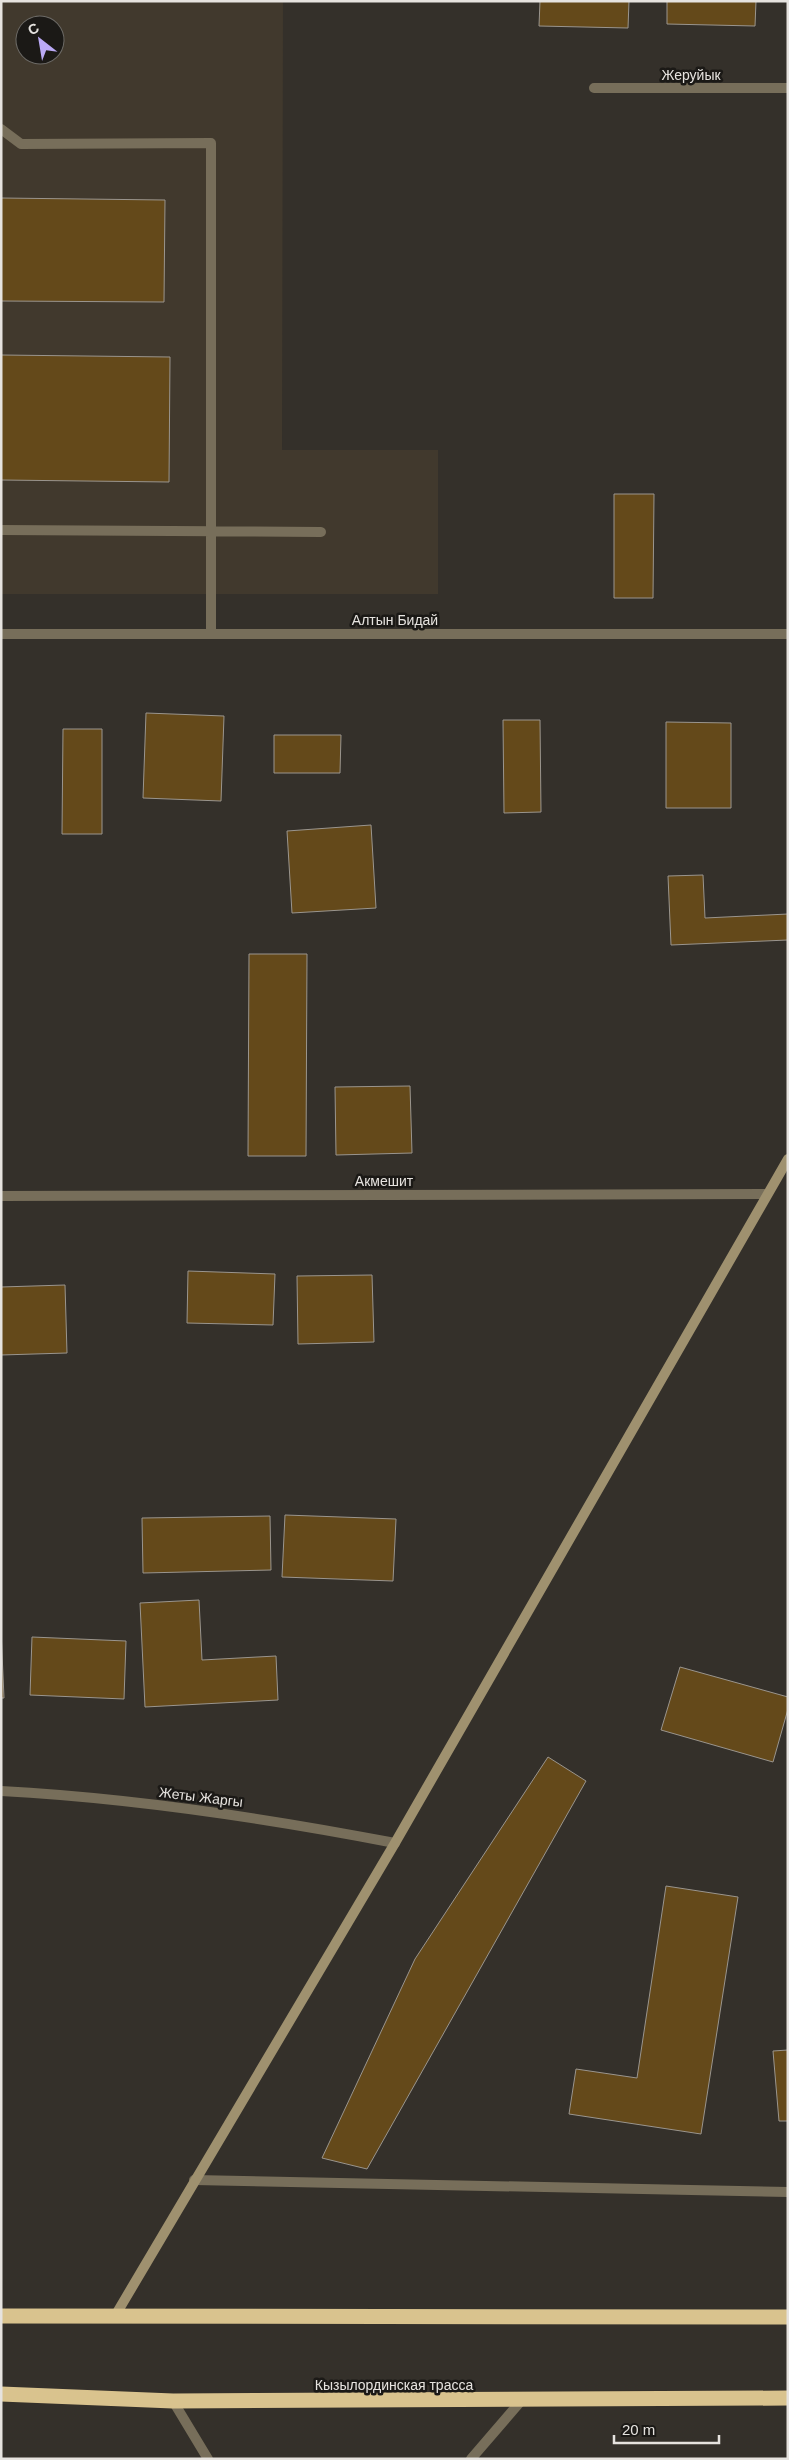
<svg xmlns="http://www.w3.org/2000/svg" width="789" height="2460" font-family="Helvetica,sans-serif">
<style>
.built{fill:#41392d;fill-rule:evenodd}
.building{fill:#64491a;stroke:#9a958e}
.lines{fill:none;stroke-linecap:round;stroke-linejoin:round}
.lane{stroke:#776e5a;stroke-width:10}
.street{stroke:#776e5a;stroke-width:10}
.secondary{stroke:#9f916f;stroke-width:10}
.highway{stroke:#d9c38e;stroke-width:15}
.labels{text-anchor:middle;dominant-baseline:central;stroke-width:5;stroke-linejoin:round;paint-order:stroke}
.street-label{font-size:14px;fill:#e6e3df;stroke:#1b1916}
</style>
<rect width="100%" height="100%" fill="#34302a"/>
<!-- built -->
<path class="built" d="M1 1H283L282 450H438V594H1ZM25 25H55V55H25Z"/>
<!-- building -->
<path class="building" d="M540 1H629L628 28 539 26Z
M667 1H756L755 26 667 24Z
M1 198 165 200 164 302 1 301Z
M1 355 170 357 169 482 1 480Z
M614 494H654L653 598H614Z
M146 713 224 716 221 801 143 798Z
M503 720H540L541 812 504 813Z
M666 722 731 723V808H666Z
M63 729H102V834H62Z
M274 735H341L340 773H274Z
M371 825 376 908 292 913 287 831Z
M703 875 705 918 788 914V940L671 945 668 876Z
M249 954H307L306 1156H248Z
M410 1086 412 1153 336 1155 335 1087Z
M188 1271 275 1274 273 1325 187 1323Z
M372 1275 374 1342 298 1344 297 1276Z
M65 1285 67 1353 1 1355V1287Z
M285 1515 396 1519 393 1581 282 1577Z
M270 1516 271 1570 143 1573 142 1518Z
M199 1600 202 1660 276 1656 278 1700 145 1707 140 1603Z
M1 1630 4 1698H1Z
M32 1637 126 1641 124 1699 30 1695Z
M680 1667 788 1697V1709L773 1762 661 1730Z
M548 1757 586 1781 367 2169 322 2158 415 1959Z
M666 1886 738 1897 701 2134 569 2114 576 2069 637 2078Z
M788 2050V2121H779L773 2051Z"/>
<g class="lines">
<!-- lane -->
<path class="lane" d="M1 129 21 144 211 143V634
M1 530 321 532
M194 2180 788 2192
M173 2401 208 2459
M471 2459 521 2401"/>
<!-- street -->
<path class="street" d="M594 88H788
M1 634H788
M1 1196 766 1194
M1 1791C134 1798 265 1818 395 1843"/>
<!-- secondary -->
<path class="secondary" d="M115 2316 395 1843 788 1159"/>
<!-- highway -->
<path class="highway" d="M1 2316 788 2317
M1 2394 173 2401 788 2398"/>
</g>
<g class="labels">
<!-- street labels -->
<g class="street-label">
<text x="691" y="75">Жеруйык</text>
<text x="395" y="620">Алтын Бидай</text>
<text x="384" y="1181">Акмешит</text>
<text transform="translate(201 1797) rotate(7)">Жеты Жаргы</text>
<text x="394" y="2385">Кызылординская трасса</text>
</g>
</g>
<!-- border -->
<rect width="789" height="2460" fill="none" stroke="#e6e3df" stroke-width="5"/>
<!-- north arrow -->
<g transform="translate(40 40) rotate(329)"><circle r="24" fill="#1b1916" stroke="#6c6a66"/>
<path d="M0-4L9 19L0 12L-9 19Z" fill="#bbaaf6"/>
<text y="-8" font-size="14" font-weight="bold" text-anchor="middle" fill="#e6e3df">С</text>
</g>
<!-- scale -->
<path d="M614 2435v8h105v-8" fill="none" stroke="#e6e3df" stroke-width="2.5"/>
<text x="622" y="2435" font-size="15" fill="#e6e3df" stroke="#1b1916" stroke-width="4" paint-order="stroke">20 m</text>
</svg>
